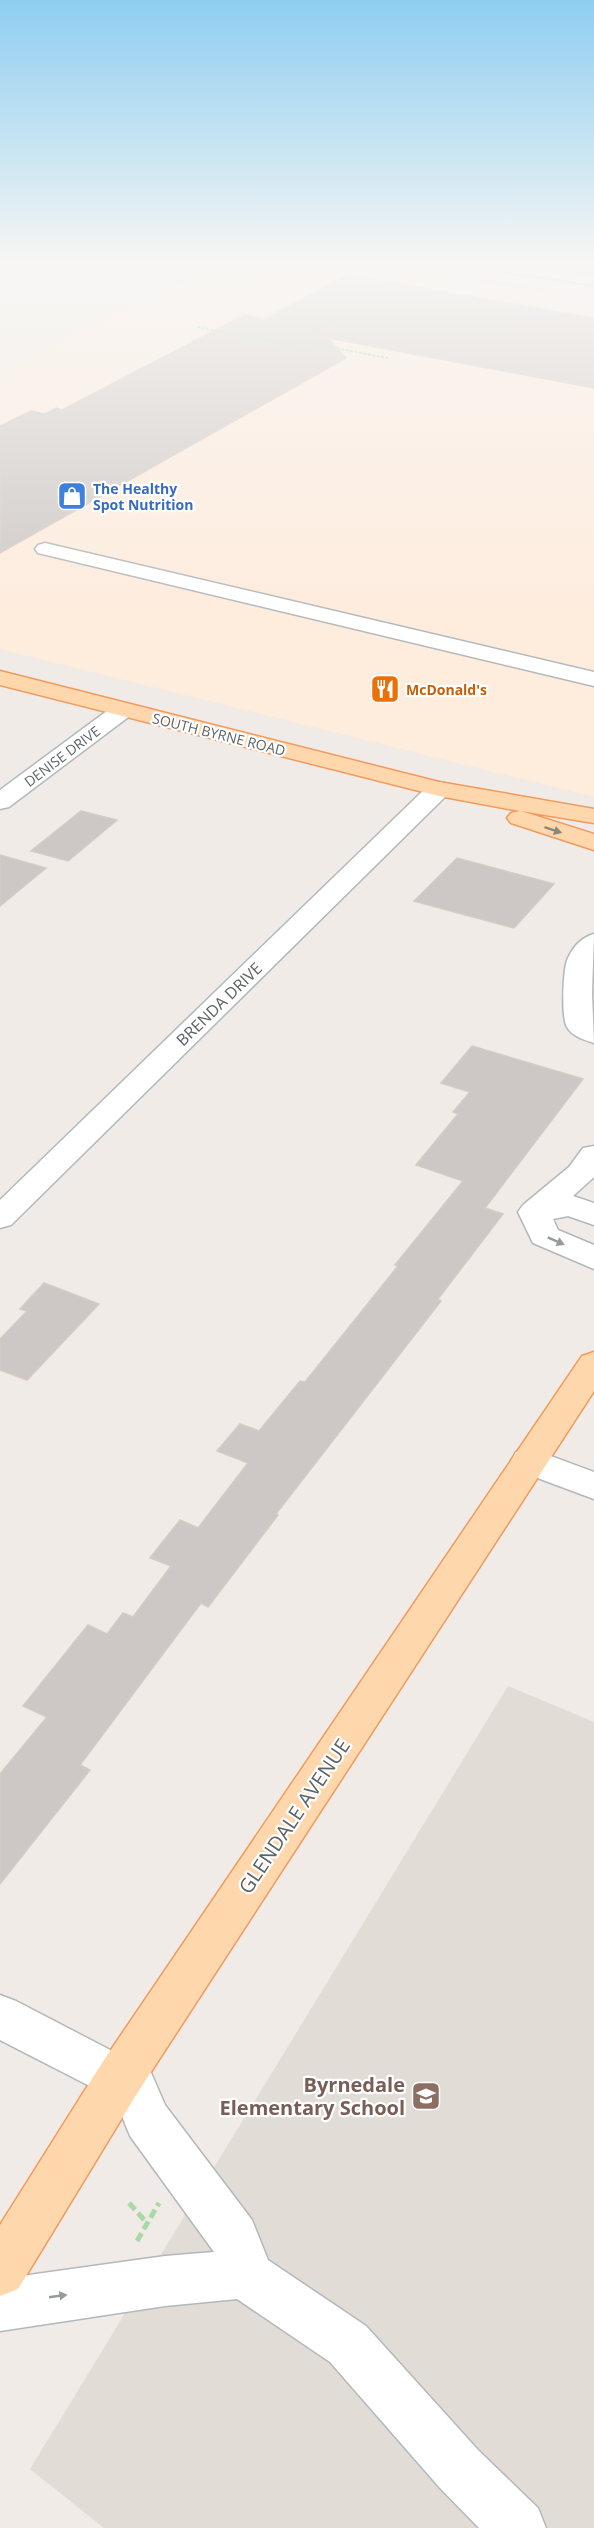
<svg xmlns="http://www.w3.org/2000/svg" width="594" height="2528" font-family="'Open Sans',sans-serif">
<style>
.commercial{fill:#feecdd}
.education{fill:#e2dcd7}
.medical{fill:#fbe3e9}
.building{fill:#cdc8c5;stroke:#d5cac4;stroke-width:1.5}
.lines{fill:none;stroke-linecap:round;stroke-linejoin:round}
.minor-casing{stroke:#b3b8ba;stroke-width:3}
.major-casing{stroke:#f19a5e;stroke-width:3}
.path-far1{stroke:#a9d9a6;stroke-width:2;stroke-dasharray:3 1.5;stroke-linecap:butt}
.path{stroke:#a9d9a6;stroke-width:5;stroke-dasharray:9 4.5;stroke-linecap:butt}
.minor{fill:#fff;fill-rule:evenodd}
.major{fill:#fed8ac;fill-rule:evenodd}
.oneway{fill:#8d877b}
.oneway2{fill:#969a9c}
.labels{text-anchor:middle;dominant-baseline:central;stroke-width:4.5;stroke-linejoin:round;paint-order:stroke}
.far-shop-label{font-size:14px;font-weight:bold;fill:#366cbe;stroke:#fff;text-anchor:start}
.far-food-label{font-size:14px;font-weight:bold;fill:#c56008;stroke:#fff;text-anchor:start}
.far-street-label{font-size:14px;fill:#5d6466;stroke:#fff}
.street-label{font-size:16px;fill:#5d6466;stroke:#fff}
.near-street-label{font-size:20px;fill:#5d6466;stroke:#fff}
.near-education-label{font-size:20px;font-weight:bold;fill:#785e54;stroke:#fff;text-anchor:end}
</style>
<rect width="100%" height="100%" fill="#f0ebe6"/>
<!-- commercial -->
<path class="commercial" d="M222 263H358L594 300V797L0 649V372Z"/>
<!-- education -->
<path class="education" d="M508 1686 594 1722V2528H104L30 2469Z"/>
<!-- medical -->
<path class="medical" d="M386 263H594V296Z"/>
<!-- building -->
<path class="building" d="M347 275 594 318V388L328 338 346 358 0 553V426L31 411 45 414 56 408 62 410 244 315 265 319Z
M81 811 117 820 68 861 31 851Z
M0 855 46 868 0 906Z
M457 858 554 884 514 928 414 901Z
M472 1046 583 1079 485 1208 503 1214 438 1299 441 1301 276 1514 278 1515 208 1607 201 1603 80 1765 90 1770 0 1884V1774L47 1717 23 1706 88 1625 107 1634 123 1613 133 1617 171 1566 150 1558 180 1520 198 1528 248 1463 217 1451 240 1424 259 1431 300 1381 305 1382 398 1266 395 1265 463 1181 416 1165 458 1114 453 1112 470 1092 441 1083Z
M44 1283 99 1304 27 1380 0 1370V1339L27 1311 20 1309Z"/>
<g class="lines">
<!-- minor casing -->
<g class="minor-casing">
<path id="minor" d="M474 263H511L594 275V285L482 268Z
M45 543 594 672V686L38 553 35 549 38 545Z
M123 703 131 705 135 710 131 715 9 807 0 809V790L115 705Z
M439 782 448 784 451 789 448 794 11 1225 0 1228V1200L430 784Z
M594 934 592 993 594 1043C584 1040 572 1036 567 1027 561 1018 563 967 568 958 573 947 582 937 594 934Z
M594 1146V1177L573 1196 594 1203V1225L568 1216 553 1219 558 1230 594 1245V1269L533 1243 518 1212 523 1205 569 1167 583 1148Z
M529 1448 594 1472V1499L516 1470 511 1461 516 1452Z
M0 1995 16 2001 114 2052 126 2047 143 2054 165 2105 252 2220 268 2260 366 2326 478 2450 538 2508 546 2528H479L440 2488 330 2362 237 2299 165 2306 0 2331V2279L165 2256 214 2252 130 2136 115 2099 0 2040Z"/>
</g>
<!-- major casing -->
<g class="major-casing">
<path id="major" d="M0 671 439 782 594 809V823L521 811 594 834V850L511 823 507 818 511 813 520 811 439 796 0 685Z
M594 1352V1391L136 2095 18 2289 0 2296V2225L102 2063 582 1356Z"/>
</g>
<!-- path-far1 -->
<path class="path-far1" d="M197 327 291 345 337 317
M297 341 388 358"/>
<!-- path -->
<path class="path" d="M129 2203 147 2223
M137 2241 159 2203"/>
<!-- minor -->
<use href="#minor" class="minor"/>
<!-- major -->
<use href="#major" class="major"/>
</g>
<!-- one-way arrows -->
<defs><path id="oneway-solid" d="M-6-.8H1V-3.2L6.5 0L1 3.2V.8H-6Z" transform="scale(1.5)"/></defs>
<use class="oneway" href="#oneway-solid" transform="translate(553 830) rotate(18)"/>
<g class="oneway2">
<use href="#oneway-solid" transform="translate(556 1241) rotate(24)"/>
<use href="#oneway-solid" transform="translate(58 2296) rotate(-8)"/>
</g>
<!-- sky -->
<linearGradient id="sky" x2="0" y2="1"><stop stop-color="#8ecef1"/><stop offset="0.43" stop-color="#f8f6f4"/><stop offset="1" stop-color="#f8f6f4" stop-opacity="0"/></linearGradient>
<rect width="594" height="617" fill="url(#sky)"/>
<!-- icons -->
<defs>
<g id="shop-square" transform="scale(1.5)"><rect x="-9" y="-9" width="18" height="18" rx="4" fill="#3f7fe0" stroke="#fff"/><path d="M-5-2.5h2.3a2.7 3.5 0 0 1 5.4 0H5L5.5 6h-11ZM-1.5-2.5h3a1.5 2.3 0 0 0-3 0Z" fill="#fff"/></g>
<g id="restaurant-square" transform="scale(1.5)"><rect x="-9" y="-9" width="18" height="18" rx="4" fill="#e8710a" stroke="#fff"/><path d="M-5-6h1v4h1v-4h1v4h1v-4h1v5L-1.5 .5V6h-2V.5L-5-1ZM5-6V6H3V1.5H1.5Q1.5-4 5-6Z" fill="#fff"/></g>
<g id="school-square" transform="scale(1.5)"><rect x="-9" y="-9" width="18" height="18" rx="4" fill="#8d6e63" stroke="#fff"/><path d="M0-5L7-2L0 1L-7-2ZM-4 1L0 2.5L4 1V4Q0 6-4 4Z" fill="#fff"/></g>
</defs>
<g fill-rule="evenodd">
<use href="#shop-square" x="72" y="496"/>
<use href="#restaurant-square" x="385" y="689"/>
<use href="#school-square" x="426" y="2096"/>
</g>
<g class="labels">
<!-- far-shop labels -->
<g class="far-shop-label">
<text x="93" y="488">The Healthy<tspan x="93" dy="16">Spot Nutrition</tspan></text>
</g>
<!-- far-food labels -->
<g class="far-food-label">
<text x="406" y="689">McDonald's</text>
</g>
<!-- far-street labels -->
<g class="far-street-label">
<text transform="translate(219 734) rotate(14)">SOUTH BYRNE ROAD</text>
<text transform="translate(62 756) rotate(-37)">DENISE DRIVE</text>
</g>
<!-- street labels -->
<g class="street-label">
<text transform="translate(219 1004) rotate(-44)">BRENDA DRIVE</text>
</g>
<!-- near-street labels -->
<g class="near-street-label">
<text transform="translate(294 1816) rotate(-56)">GLENDALE AVENUE</text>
</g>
<!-- near-education labels -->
<g class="near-education-label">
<text x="405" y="2084">Byrnedale<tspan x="405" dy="23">Elementary School</tspan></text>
</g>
</g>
</svg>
